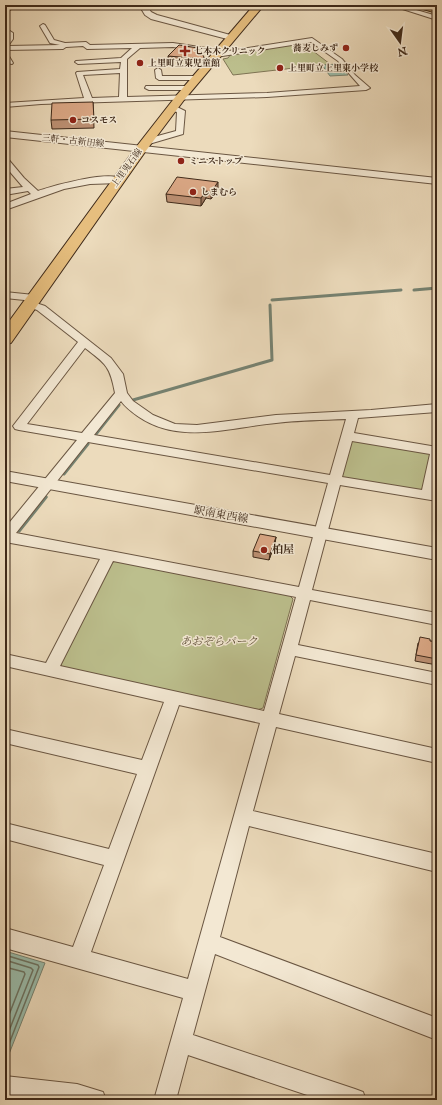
<svg xmlns="http://www.w3.org/2000/svg" width="442" height="1105" font-family="'IM FELL English','Noto Serif JP',serif">
<style>
.green{fill:#bcbf8d;stroke:#7e7454}
.water{fill:#9abcab;stroke:#768271}
.lines{fill:none;stroke-linecap:round;stroke-linejoin:round}
.shore{stroke:#6c7362;stroke-width:1.5}
.stream-far1{stroke:#768271;stroke-width:3}
.stream{stroke:#768271;stroke-width:3.5}
.minor-casing{stroke:#6a5642;stroke-width:2}
.tertiary-casing{stroke:#6a5642;stroke-width:2}
.primary-casing{stroke:#3f2a1a;stroke-width:2}
.motorway-casing{stroke:#3f2a1a;stroke-width:2}
.minor{fill:#f3e8d3;fill-rule:evenodd}
.tertiary{fill:#f3e8d3;fill-rule:evenodd}
.primary{fill:#e6be7e;fill-rule:evenodd}
.motorway{fill:#e6be7e;fill-rule:evenodd}
.wall{fill:#bd9174;stroke:#3f2a1a}
.shaded-wall{fill:#9a765e;stroke:#3f2a1a}
.building{fill:#dca987;stroke:#3f2a1a}
.poi-dot{fill:#8f2418;stroke:#f3e8d3;stroke-width:1.5}
.labels{text-anchor:middle;dominant-baseline:central;stroke-width:3;stroke-linejoin:round;paint-order:stroke}
.far-poi-label{font-size:9px;font-weight:bold;fill:#3f2a1a;stroke:#f3e8d3;text-anchor:start}
.far-street-label{font-size:9px;fill:#3f2a1a;stroke:#f3e8d3}
.street-label{font-size:11px;fill:#3f2a1a;stroke:#f3e8d3}
.poi-label{font-size:11px;font-weight:bold;fill:#3f2a1a;stroke:#f3e8d3;text-anchor:start}
.park-label{font-size:11px;font-style:italic;fill:#5e4f37;stroke:#f3e8d3}
</style>
<rect width="100%" height="100%" fill="#ecdbbc"/>
<filter id="stains"><feTurbulence type="fractalNoise" baseFrequency=".005" numOctaves="4"/><feColorMatrix values="0 0 0 0 .2 0 0 0 0 .09 0 0 0 0 .02 0 0 0 .5 -.17"/></filter>
<radialGradient id="worn" r=".72"><stop offset=".6" stop-color="#630" stop-opacity="0"/><stop offset="1" stop-color="#630" stop-opacity=".3"/></radialGradient>
<!-- green -->
<path class="green" d="M300 43 304 44 330 64 233 75 223 59 228 58 231 54Z
M354 441 428 453 431 456 425 490 421 491 344 479 341 476 350 442Z
M116 561 289 595 293 599 263 708 257 710 63 668 60 663 111 563Z"/>
<!-- water -->
<path class="water" d="M338 64 348 75 330 76 322 65Z
M5 951 45 963 9 1054H5Z"/>
<g class="lines">
<!-- shore -->
<path class="shore" d="M5 955 38 965 39 967 7 1049 5 1050
M5 960 31 968 33 970 5 1041
M5 967 24 972 25 974 5 1025"/>
<!-- stream-far1 -->
<path class="stream-far1" d="M414 290 437 288
M272 300 401 290
M133 400 272 360 270 305
M96 434 119 405
M64 474 88 444"/>
<!-- stream -->
<path class="stream" d="M19 531 46 497
M5 548 8 544"/>
<!-- minor casing -->
<g class="minor-casing">
<path id="minor" d="M11 5H18L5 13V8Z
M390 5H399L437 16V20Z
M43 24 45 25 54 40 65 43 86 42 90 45 173 43 219 50 222 52 312 38 342 59 355 75 370 88 366 90 267 97 41 104 5 107V103L84 98 76 73 77 72 120 69 121 62 78 64 75 62 76 61 121 58 132 48 87 49 83 46 66 47 63 49 5 50 7 33 10 31 13 33V39L8 46 60 45 50 43 40 26ZM311 42 338 61 360 86 267 93 127 97V59L140 48 173 47 215 53 213 55 216 57ZM120 73 119 97 92 98 83 75Z
M5 52 7 53 13 63 12 64 7 63Z
M158 68 161 70 162 76H197L200 78 197 80H159L156 78 155 70Z
M146 86H189L193 88 189 90H149L145 88Z
M169 106H175L185 111 183 134 149 144H143V140L176 131 177 112 169 110Z
M5 159H8L24 178 38 191C53 186 112 169 123 180L119 183 90 184 64 189 5 210V204L31 194 28 191 5 195V189L23 187 5 166Z
M5 292 34 295 39 298 34 301 5 298Z
M30 301 45 306 111 358 123 374 127 393 133 401 153 415 175 424 197 425 276 415 371 410 437 404V412L358 418 354 433 437 447V480L434 492 437 493V501L340 485 312 590 437 613V625L310 600 298 645 437 673V685L295 656 279 714 437 749V763L276 727 253 811 437 854V872L249 826 220 937 437 1018V1040L215 954 193 1035 355 1089 363 1092 366 1100H322L188 1055 176 1100H154L183 998 5 948V928L73 947 104 865 5 839V823L109 849 137 774 5 743V729L142 760 164 702 5 666V654L46 663 100 559 5 542V528L77 440 19 430 15 429 13 426 78 342 37 310 26 306 25 304ZM85 348C106 364 110 366 115 393L82 433 27 424ZM121 401C126 408 132 412 139 417 180 445 231 427 276 423 299 420 323 420 346 419L330 475 94 435ZM352 441 430 454 422 490 342 477ZM88 442 328 483 299 587 16 533ZM113 561 296 597 264 711 60 666ZM179 705 260 723 188 979 91 952Z
M5 1076 77 1084 103 1092 106 1100H23L5 1098Z"/>
</g>
<!-- tertiary casing -->
<g class="tertiary-casing">
<path id="tertiary" d="M139 5H147L151 12 157 15 234 36 235 38 231 40 151 19 145 15Z
M5 131 437 178V184L5 137Z
M5 471 437 548V560L5 481Z"/>
</g>
<!-- primary casing -->
<g class="primary-casing">
<path id="primary" d="M254 5H264L184 100 145 152 11 343 5 344V327L137 146 176 96Z"/>
</g>
<!-- motorway casing -->
<g class="motorway-casing">
<path id="motorway" d="M414 5H429L437 7V13L416 7Z"/>
</g>
<!-- minor -->
<use href="#minor" class="minor"/>
<!-- tertiary -->
<use href="#tertiary" class="tertiary"/>
<!-- primary -->
<use href="#primary" class="primary"/>
<!-- motorway -->
<use href="#motorway" class="motorway"/>
</g>
<!-- wall -->
<path class="wall" d="M168 56 204 57V61L202 63 168 60Z
M93 102 94 128 52 129 51 120Z
M218 189 211 199 206 198 201 206 167 202 166 194Z
M276 537 275 543 269 560 253 557V551Z
M430 641 437 642V665L415 661 418 643Z"/>
<!-- shaded-wall -->
<path class="shaded-wall" d="M204 57V61L202 63V59Z
M218 182V189L211 199V192Z
M206 191V198L201 206V198Z
M276 537 275 543 269 560 270 554Z"/>
<!-- building -->
<path class="building" d="M179 45 198 48 204 57 202 59 168 56Z
M93 102 94 119 51 120 52 103Z
M177 177 218 182 211 192 206 191 201 198 166 194Z
M260 534 276 537 270 554 253 551Z
M420 637 430 639V641L437 642V659L416 655Z"/>
<!-- markers -->
<g class="poi-dot">
<circle cx="346" cy="48" r="4"/>
<path d="M183 45h4v4h4v4h-4v4h-4v-4h-4v-4h4z"/>
<circle cx="140" cy="63" r="4"/>
<circle cx="280" cy="68" r="4"/>
<circle cx="73" cy="120" r="4"/>
<circle cx="181" cy="161" r="4"/>
<circle cx="193" cy="192" r="4"/>
<circle cx="264" cy="550" r="4"/>
</g>
<g class="labels">
<!-- far-poi labels -->
<g class="far-poi-label">
<text x="338" y="48" text-anchor="end">蕎麦しみず</text>
<text x="194" y="51">七本木クリニック</text>
<text x="148" y="63">上里町立東児童館</text>
<text x="288" y="68">上里町立上里東小学校</text>
<text x="81" y="120">コスモス</text>
<text x="189" y="161">ミニストップ</text>
<text x="201" y="192">しまむら</text>
</g>
<!-- far-street labels -->
<g class="far-street-label">
<text transform="translate(73 141) rotate(6)">三軒・古新田線</text>
<text transform="translate(127 168) rotate(-54)">上里鬼石線</text>
</g>
<!-- street labels -->
<g class="street-label">
<text transform="translate(221 515) rotate(10)">駅南東西線</text>
</g>
<!-- poi labels -->
<g class="poi-label">
<text x="272" y="550">柏屋</text>
</g>
<!-- park labels -->
<g class="park-label">
<text x="219" y="642">あおぞらパーク</text>
</g>
</g>
<!-- margin -->
<rect width="442" height="1105" fill="none" stroke="#ecdbbc" stroke-width="20"/>
<rect x="6" y="6" width="430" height="1093" fill="none" stroke="#3f2a1a" stroke-width="2"/>
<rect x="10" y="10" width="422" height="1085" fill="none" stroke="#3f2a1a"/>
<!-- north arrow -->
<g transform="translate(400 42) rotate(166)" stroke="#f3e8d3" stroke-width="3" paint-order="stroke">
<path d="M0-3L7 15L0 10L-7 15Z" fill="#3f2a1a"/>
<text y="-6" font-size="11" font-weight="bold" text-anchor="middle" fill="#3f2a1a">N</text>
</g>
<rect width="100%" height="100%" filter="url(#stains)"/>
<rect width="100%" height="100%" fill="url(#worn)"/>
</svg>
